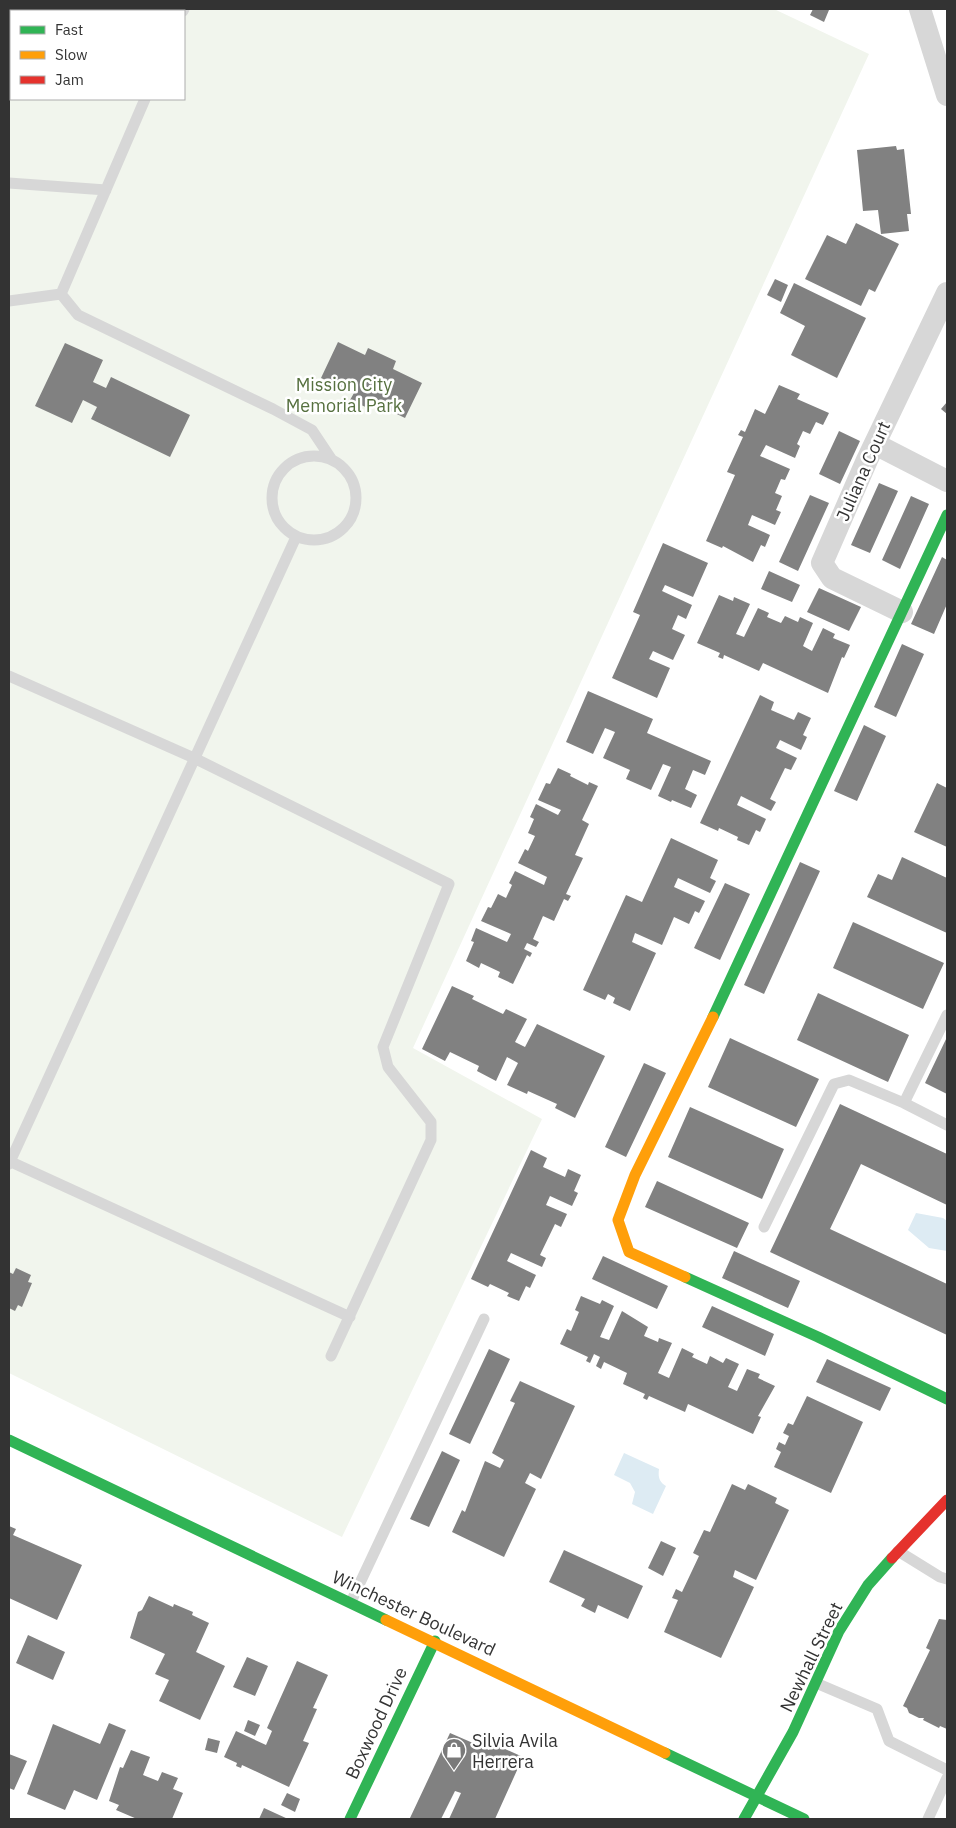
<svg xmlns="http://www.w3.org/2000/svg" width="956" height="1828" font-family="'IBM Plex Sans',sans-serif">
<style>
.green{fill:#f1f5ed;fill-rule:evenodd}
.water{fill:#ddebf3}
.building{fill:#818181}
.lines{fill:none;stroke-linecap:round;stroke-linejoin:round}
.lane{stroke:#d7d7d7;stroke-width:11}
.street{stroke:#d7d7d7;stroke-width:22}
.fast{stroke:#30b455;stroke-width:11}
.slow{stroke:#ff9f0a;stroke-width:11}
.jam{stroke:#e5322d;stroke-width:11}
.labels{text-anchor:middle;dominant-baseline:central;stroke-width:5;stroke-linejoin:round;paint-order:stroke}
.park-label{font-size:18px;fill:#56703f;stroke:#fff}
.street-label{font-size:18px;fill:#333;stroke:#fff}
.poi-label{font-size:18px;fill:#333;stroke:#fff;text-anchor:start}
</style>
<rect width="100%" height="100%" fill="#fff"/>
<!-- green -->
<path class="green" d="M9 9H774L869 54 413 1048 542 1119 342 1537 9 1373ZM11 11H184V99H11Z"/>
<!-- water -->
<path class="water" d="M916 1213 943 1218 947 1221V1251L929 1248 908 1230Z
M624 1453 659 1469C658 1477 659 1482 666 1486L653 1514 632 1504 635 1492 630 1483 614 1475Z"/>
<!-- building -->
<path class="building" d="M813 9 829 10 824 22 810 15Z
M896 146 897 150 904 149 911 214H907L909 231 881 234 878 210 863 211 857 150Z
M856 223 899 244 875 292 869 289 861 306 805 279 827 235 846 244Z
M775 279 788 285 781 302 767 295Z
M794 283 866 318 837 378 791 355 805 326 780 313Z
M338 342 365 355 368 348 396 361 393 369 422 383 405 418 374 403 370 409 350 400 354 393 321 378Z
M65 343 103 360 93 382 106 388 111 377 190 415 170 457 91 419 97 407 83 400 72 423 35 406Z
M779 385 800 394 797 399 829 413 823 425 816 422 810 434 803 431 797 444 800 446 795 458 766 445 760 456 790 469 785 480 781 479 775 493 782 496 776 510 781 512 775 525 752 515 748 525 770 535 765 547 761 545 753 562 723 546 722 548 706 541 735 475 727 472 743 437 738 435 741 430 745 432 755 409 765 414Z
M947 402V414L941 409Z
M839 431 860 441 840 484 819 474Z
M879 483 898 491 870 553 851 545Z
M810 495 829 503 798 571 779 562Z
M911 496 929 504 900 569 882 560Z
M663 543 708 563 693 597 665 585 662 591 692 605 686 619 678 615 672 629 685 635 673 660 653 651 649 659 670 668 657 698 612 678 640 615 633 612Z
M942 557 947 560V604L934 634 911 624Z
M769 571 800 585 792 602 761 589Z
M819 588 861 607 849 631 807 612Z
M719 595 733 601 734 597 750 604 736 634 744 637 758 608 769 613 767 617 781 623 785 616 798 622 800 617 813 623 803 646 812 651 823 628 835 634 833 638 850 645 844 658 842 657 828 693 763 663 759 671 724 655 723 659 718 657 720 653 697 643Z
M902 644 924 654 896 717 874 707Z
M588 691 653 719 647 733 711 761 705 775 693 770 685 789 697 795 691 808 672 800 671 802 658 796 671 767 663 764 651 790 626 779 630 770 603 758 615 732 605 728 593 754 566 742Z
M760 695 774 702 771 710 794 720 798 712 811 718 803 735 807 737 801 750 780 740 776 748 797 758 791 770 785 768 770 799 776 802 771 811 741 796 737 805 766 819 760 832 756 830 749 845 737 840 738 837 719 828 718 831 700 823Z
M864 725 886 736 857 801 834 791Z
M558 768 571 774 570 776 588 785 589 782 598 786 582 820 589 824 575 855 583 858 566 894 571 896 568 901 564 899 554 921 543 916 533 939 539 942 536 947 527 943 524 949 532 953 530 957 527 955 513 984 498 977 500 972 481 963 479 968 466 961 474 942 471 941 476 928 507 942 511 934 481 921 488 907 491 908 498 894 506 898 512 885 509 883 515 871 544 885 547 877 518 863 525 849 528 851 535 836 528 833 534 819 530 817 536 804 558 815 561 810 538 800 546 783 550 784Z
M937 783 947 788V847L914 832Z
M671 838 718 860 710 878 716 881 710 893 678 878 674 887 705 901 699 913 695 911 689 924 674 917 662 945 635 933 632 942 656 953 630 1011 613 1003 615 998 608 994 605 1000 583 990 626 895 642 902Z
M902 857 947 878V933L867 897 878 874 892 880Z
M800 862 820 871 764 994 744 985Z
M725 883 750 894 720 960 694 948Z
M853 922 944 963 923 1009 833 968Z
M452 986 474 996 472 999 503 1014 506 1009 527 1019 515 1042 525 1047 537 1024 605 1056 575 1118 555 1108 557 1104 528 1091 527 1094 507 1085 518 1063 507 1057 496 1081 477 1071 479 1066 450 1052 445 1061 422 1049Z
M818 993 909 1035 888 1082 797 1040Z
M947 1037V1094L925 1083Z
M730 1038 819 1079 796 1127 708 1087Z
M644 1063 666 1073 626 1157 605 1147Z
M840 1104 947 1154V1205L861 1164 830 1229 947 1284V1335L770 1252Z
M690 1107 784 1149 762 1199 668 1157Z
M531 1150 547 1158 543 1167 565 1177 568 1169 581 1175 574 1191 578 1193 572 1206 550 1196 546 1205 567 1214 561 1227 555 1224 540 1255 546 1258 542 1267 511 1253 507 1261 536 1275 530 1288 526 1286 519 1301 507 1296 509 1293 490 1284 488 1287 471 1279Z
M657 1181 749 1223 737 1248 645 1207Z
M734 1251 800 1281 788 1308 722 1278Z
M603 1256 668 1286 657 1309 592 1279Z
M16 1268 31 1275 28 1282 32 1283 22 1307 18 1305 15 1311 9 1308V1272L13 1274Z
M581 1296 600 1304 602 1300 614 1306 600 1337 609 1340 622 1311 648 1327 644 1336 658 1342 659 1338 672 1343 658 1373 669 1378 682 1348 694 1354 692 1357 707 1364 710 1356 723 1363 726 1358 739 1364 728 1387 737 1391 747 1369 760 1374 758 1378 775 1386 758 1416 761 1417 753 1434 688 1404 685 1412 649 1396 647 1400 643 1398 645 1394 623 1384 627 1373 604 1362 601 1369 596 1366 600 1357 594 1354 590 1363 586 1361 588 1357 560 1344 567 1329 571 1331 579 1312 575 1310Z
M712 1306 774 1334 765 1356 702 1327Z
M489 1349 510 1359 470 1444 449 1434Z
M827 1359 891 1388 880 1411 816 1382Z
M520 1381 575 1406 541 1479 530 1473 525 1483 536 1489 504 1557 452 1532 462 1510 465 1512 485 1461 500 1468 504 1460 492 1453 515 1403 510 1401Z
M807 1396 863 1422 831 1493 774 1467 781 1452 776 1449 779 1442 785 1445 789 1436 783 1433 788 1423 793 1425Z
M442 1451 460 1460 429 1527 410 1519Z
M732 1484 745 1490 748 1484 777 1498 775 1503 789 1510 756 1580 735 1570 733 1577 754 1587 721 1658 664 1632 678 1600 672 1598 676 1589 682 1592 699 1556 693 1553 704 1530 710 1532Z
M9 1526 16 1529 13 1535 82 1565 57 1620 9 1598Z
M661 1541 676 1548 663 1576 648 1568Z
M564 1550 643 1586 628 1619 598 1605 595 1613 581 1606 585 1599 549 1582Z
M149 1596 173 1607 174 1604 193 1612 192 1615 209 1623 196 1652 225 1666 200 1720 159 1701 169 1680 155 1674 165 1654 130 1638 138 1612 142 1610Z
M939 1619 947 1620V1729L940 1726 939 1728 923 1720 924 1718H919L909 1713 907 1708 903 1706 930 1650 926 1648Z
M28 1635 65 1652 53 1680 16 1663Z
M247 1657 268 1666 255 1696 233 1687Z
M297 1661 328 1675 313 1708 317 1709 303 1741 309 1743 289 1787 242 1765 241 1768 236 1766 237 1763 224 1757 236 1731 266 1745 272 1731 267 1728Z
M248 1720 260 1725 255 1736 244 1731Z
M109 1723 126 1730 97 1800 74 1790 65 1810 27 1794 53 1724 100 1744Z
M450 1733 489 1750 492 1743 523 1757 495 1819H449L461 1793 455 1791 441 1819 410 1818Z
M208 1738 220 1741 217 1753 205 1750Z
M131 1750 150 1757 143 1775 158 1781 162 1772 178 1778 173 1789 183 1793 172 1819H137L116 1810 119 1805 109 1801 120 1767 123 1768Z
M9 1754 27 1761 14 1790 9 1788Z
M287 1793 300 1799 295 1812 281 1805Z
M264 1808 288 1819H259Z"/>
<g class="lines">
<!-- lane -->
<path class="lane" d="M183 11 184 9
M9 183 106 190
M61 294 78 315 273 409 312 430 332 460
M61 294 145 99
M9 301 61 294
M272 498a42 42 0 1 1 84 0a42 42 0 1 1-84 0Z
M9 676 194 758 449 884 383 1047 388 1067 431 1122V1140L331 1356
M947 1015 904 1103 947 1125
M9 1161 350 1317
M9 1164 296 537
M764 1227 834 1084 849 1080 904 1103
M898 1551 940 1577 947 1579
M351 1602 484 1319
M816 1683 877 1709 889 1741 947 1770
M928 1819 947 1778"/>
<!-- street -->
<path class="street" d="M920 9 947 95
M875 444 947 481
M902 612 832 578 822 563 867 460 947 293"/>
<!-- fast -->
<path class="fast" d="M713 1017 947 515
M685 1277 818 1337 947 1399
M9 1440 386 1620
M665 1753 804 1819
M350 1819 435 1641
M744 1819 793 1732 839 1631 868 1585 892 1558"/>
<!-- slow -->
<path class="slow" d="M685 1277 629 1252 618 1220 635 1175 713 1017
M386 1620 665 1753"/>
<!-- jam -->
<path class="jam" d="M892 1558 947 1500"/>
</g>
<!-- icons -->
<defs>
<g id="shop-pin" transform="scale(1.25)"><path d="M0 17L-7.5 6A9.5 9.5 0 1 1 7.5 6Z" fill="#7a7a7a" stroke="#fff"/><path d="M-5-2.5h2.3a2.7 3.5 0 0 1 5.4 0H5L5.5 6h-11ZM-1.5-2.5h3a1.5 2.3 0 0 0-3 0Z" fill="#fff"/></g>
</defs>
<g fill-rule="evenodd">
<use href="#shop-pin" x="454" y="1750"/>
</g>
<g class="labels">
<!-- park labels -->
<g class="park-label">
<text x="344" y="384">Mission City<tspan x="344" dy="21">Memorial Park</tspan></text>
</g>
<!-- street labels -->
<g class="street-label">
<text transform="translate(863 471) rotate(-66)">Juliana Court</text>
<text transform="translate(414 1613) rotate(25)">Winchester Boulevard</text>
<text transform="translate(811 1657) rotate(-64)">Newhall Street</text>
<text transform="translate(376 1723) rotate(-65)">Boxwood Drive</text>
</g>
<!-- poi labels -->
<g class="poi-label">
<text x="472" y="1740">Silvia Avila<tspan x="472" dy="21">Herrera</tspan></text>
</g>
</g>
<!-- border -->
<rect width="956" height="1828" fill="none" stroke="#333333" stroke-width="20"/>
<!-- legend -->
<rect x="10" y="10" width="175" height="90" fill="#ffffff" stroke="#adadad"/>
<rect x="20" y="26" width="25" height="8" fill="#30b455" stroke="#adadad"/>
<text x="55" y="35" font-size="15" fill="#333333">Fast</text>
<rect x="20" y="51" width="25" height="8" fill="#ff9f0a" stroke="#adadad"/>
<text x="55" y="60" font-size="15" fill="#333333">Slow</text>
<rect x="20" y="76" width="25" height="8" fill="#e5322d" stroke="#adadad"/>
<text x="55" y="85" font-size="15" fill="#333333">Jam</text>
</svg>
